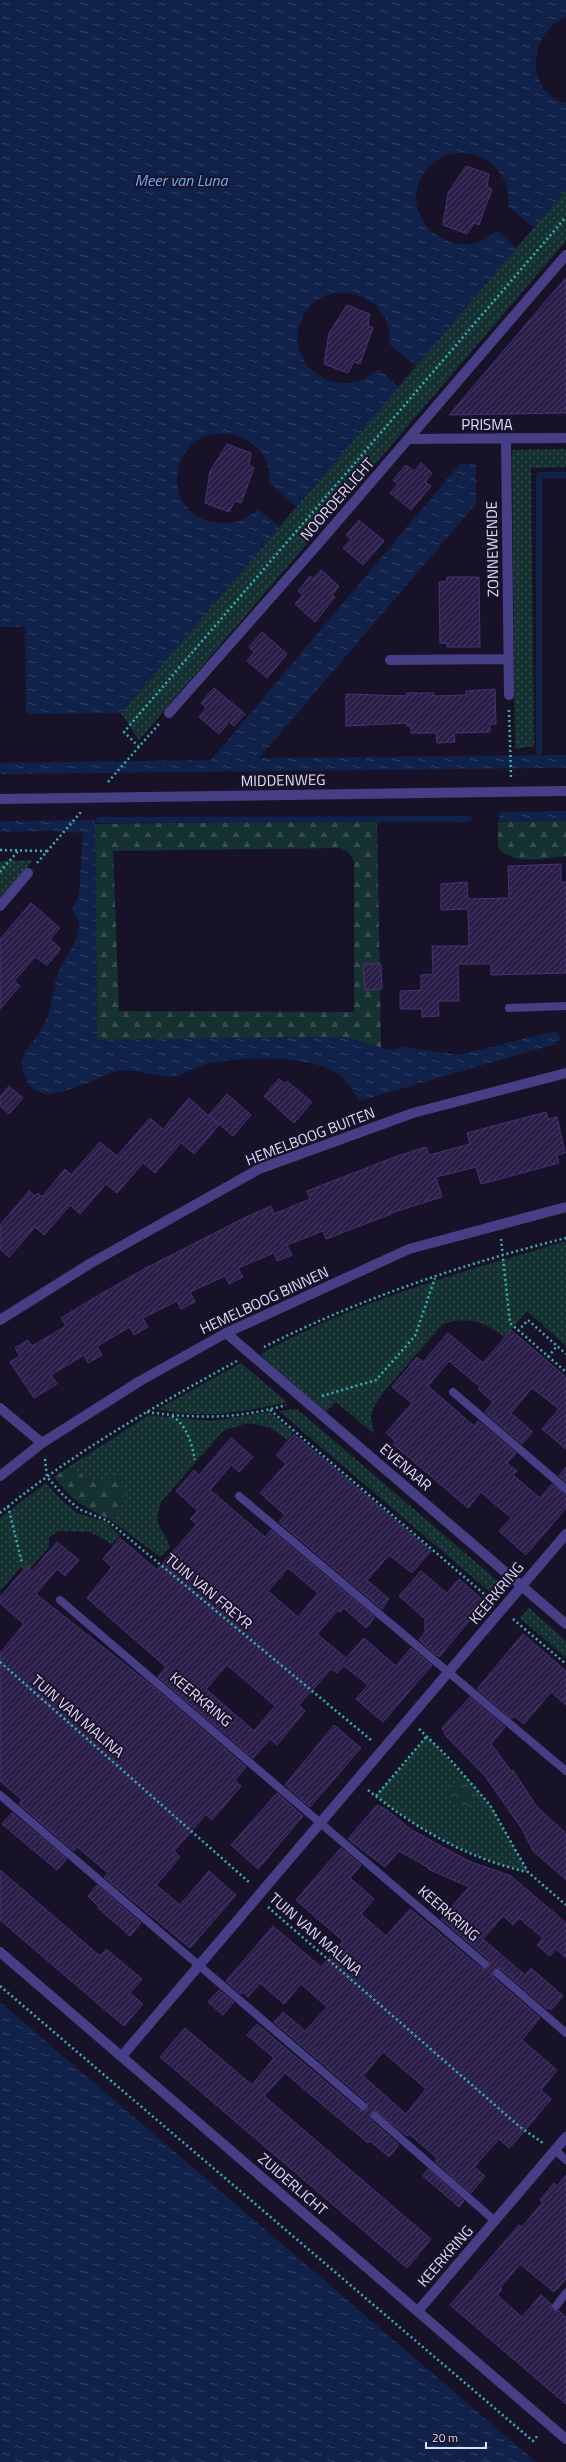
<svg xmlns="http://www.w3.org/2000/svg" width="566" height="2462" font-family="'Titillium Web',sans-serif">
<style>
.grass{fill:url(#grass-dots)}
.forest{fill:url(#forest-firs);fill-rule:evenodd}
.park{fill:url(#park-crowns)}
.water{fill:url(#water-ripples)}
.lines{fill:none;stroke-linecap:round;stroke-linejoin:round}
.stream{stroke:#10214a;stroke-width:6}
.building{fill:url(#building-hatch);stroke:#443274;fill-rule:evenodd}
.path{stroke:#37b3b6;stroke-width:2.5;stroke-dasharray:2 3;stroke-linecap:butt}
.lane{stroke:#473f85;stroke-width:8}
.street{stroke:#473f85;stroke-width:10}
.labels{text-anchor:middle;dominant-baseline:central;stroke-width:4;stroke-linejoin:round;paint-order:stroke}
.street-label{font-size:15px;fill:#e2dbfd;stroke:#181229}
.water-label{font-size:16px;font-style:italic;fill:#6fadf8;stroke:#181229}
</style>
<defs>
<pattern id="grass-dots" width="8" height="8" patternUnits="userSpaceOnUse"><rect width="8" height="8" fill="#153132"/><path d="M2 2h.1M6 6h.1" fill="none" stroke="#374e51" stroke-width="1.8" stroke-linecap="round"/></pattern>
<pattern id="forest-firs" width="22" height="20" patternUnits="userSpaceOnUse"><rect width="22" height="20" fill="#153132"/><path d="M5 1l3.5 6h-7zM16 11l3.5 6h-7z" fill="#374e51"/></pattern>
<pattern id="park-crowns" width="20" height="18" patternUnits="userSpaceOnUse"><rect width="20" height="18" fill="#153132"/><path d="M2 6a3 3 0 1 1 6 0M12 15a3 3 0 1 1 6 0" fill="none" stroke="#374e51"/></pattern>
<pattern id="water-ripples" width="26" height="14" patternUnits="userSpaceOnUse"><rect width="26" height="14" fill="#10214a"/><path d="M2 4q2-2 4 0t4 0M15 11q2-2 4 0t4 0" fill="none" stroke="#324165"/></pattern>
<pattern id="building-hatch" width="6" height="6" patternUnits="userSpaceOnUse"><rect width="6" height="6" fill="#2b1f49"/><path d="M-1 1l2-2M0 6l6-6M5 7l2-2" fill="none" stroke="#493f64"/></pattern>
</defs>
<rect width="100%" height="100%" fill="#181229"/>
<!-- grass -->
<path class="grass" d="M566 190V241L139 740 121 713Z
M566 449V467L531 468 534 746 515 749 512 450Z
M33 860 0 899V861Z
M566 1241V1346L527 1311 505 1338C487 1322 464 1315 442 1325L386 1389 374 1406 371 1417 374 1434 336 1402 326 1412 260 1355C280 1342 302 1333 325 1322 402 1288 484 1266 566 1241Z
M241 1363 287 1402C245 1412 201 1420 158 1409Z
M297 1409 507 1589 498 1599 279 1411Z
M269 1412 293 1432 288 1440 269 1427 247 1423 223 1431 161 1502C152 1530 163 1525 170 1547L160 1557 111 1520 124 1502 106 1482C89 1483 82 1477 72 1465L149 1415 212 1421Z
M46 1483 59 1498 77 1513 106 1522 120 1536 112 1544 90 1532 57 1531 49 1538V1547L27 1572 21 1567 0 1591V1518Z
M529 1608 566 1641V1658L520 1618Z
M427 1736 490 1805 528 1872C471 1858 422 1833 376 1796Z"/>
<!-- forest -->
<path class="forest" d="M377 820 381 1048 345 1037 97 1040 95 824ZM340 848 349 853 354 862V1012L119 1011 113 851Z
M566 821V856C543 858 514 866 498 848V822Z
M72 1465C82 1477 89 1483 106 1482L112 1475 122 1477 124 1502 111 1520C82 1506 75 1503 54 1477Z"/>
<!-- park -->
<path class="park" d="M465 1775 482 1795 462 1811 446 1791Z"/>
<!-- water -->
<path class="water" d="M0 0H566V17C529 31 523 92 566 103V190L534 228 508 206C514 154 446 132 421 178 398 223 462 269 496 230L517 248 416 366 389 344C396 293 323 272 302 319 280 366 343 405 378 369L399 387 297 507 269 483C275 433 201 413 181 460 160 509 221 545 258 509L280 527 121 713 26 714 25 627H0Z
M460 464H476V504L259 758 566 755V768L0 774V763L211 760Z
M566 811V821L498 822 500 812Z
M95 820 97 1040 345 1037 386 1049 394 1050 403 1047 459 1055 555 1031 559 1034 561 1039 555 1044 359 1101C353 1091 347 1079 337 1073 307 1054 236 1056 203 1065 194 1068 185 1075 175 1076 156 1079 137 1067 118 1071 89 1078 31 1121 22 1066 20 1051 37 1039 43 1027 52 1010 52 989 59 972 66 954 79 942 79 922L72 910 79 896 83 833 55 831 0 832V821Z
M0 2002 536 2462H0Z"/>
<g class="lines">
<!-- stream -->
<path class="stream" d="M539 752V475H566
M99 820 469 819"/>
</g>
<!-- building -->
<path class="building" d="M466 166 489 174 487 187 492 189 479 225 474 223 467 234 443 225 448 193Z
M566 278V413L449 415 551 295Z
M347 305 370 314 368 326 373 328 360 364 354 362 348 373 324 364 329 333Z
M227 444 251 453 249 465 254 468 241 503 235 501 229 512 205 503 210 471Z
M421 463 432 473 425 482 431 486 411 510 390 493 398 484 393 480 406 465 414 471Z
M359 520 384 541 363 565 343 548 351 539 346 535Z
M321 570 339 586 332 595 335 597 315 622 295 604 303 595 298 591 310 576 313 579Z
M447 577H479L480 647H447V643H440L439 582 447 581Z
M262 632 287 654 267 678 247 661 254 652 249 647Z
M214 688 245 714 234 726 229 722 219 734 199 717 206 708 201 703Z
M495 689 496 724H490V732L454 733 455 742 437 743 436 733H411V726H407V723L346 726V694L406 696V693H434V696L466 695V691Z
M561 864V882H566V973L491 975V964H458L459 1001H438L439 1016 422 1017V1009H400V991L421 990V975L433 974 432 946H469L468 909 441 910V884L467 882 468 899 509 898 508 866Z
M31 903 60 928 50 939 61 949 47 965 35 957 14 981 20 986 0 1009V939Z
M363 964H381L382 989 365 990Z
M279 1079 285 1084 287 1081 312 1102 294 1123 264 1096Z
M9 1086 23 1098 9 1114 0 1106V1097Z
M227 1094 251 1115 233 1136 209 1115Z
M189 1098 219 1125 194 1154 181 1143 155 1173 143 1163 117 1193 106 1184 80 1214 70 1205 44 1235 35 1227 9 1257 0 1249V1225L29 1191 35 1196 38 1193 42 1197 65 1169 71 1175 100 1142 117 1156 150 1118 163 1129Z
M546 1112 548 1119 557 1117 562 1139 565 1153 557 1155 559 1163 481 1184 476 1167 436 1177 442 1197 391 1213V1214L326 1239 323 1231 287 1245 292 1255 277 1261 274 1253 238 1268 243 1277 229 1284 225 1276 190 1292 195 1302 181 1309 177 1301 143 1318 148 1327 134 1335 130 1327 97 1346 102 1355 88 1363 84 1355 51 1375 57 1384 34 1398 10 1362 20 1356 15 1348 28 1340 32 1346 66 1326 61 1318 99 1295 146 1268 246 1217 271 1206 274 1214 310 1199 307 1191 400 1155 426 1147 429 1155 470 1144 467 1133Z
M511 1330 566 1377V1449L542 1429 559 1409 532 1388 511 1413 533 1432 522 1444 485 1412 493 1402 478 1389 480 1387 449 1361 428 1386 474 1426 478 1421 516 1453 507 1463 517 1471 513 1475 540 1498 552 1484 566 1494V1508L526 1555 499 1531 511 1518 481 1492 468 1508 393 1444 395 1441 386 1433 412 1403 392 1387 417 1357 423 1362 448 1333 483 1363Z
M294 1434 431 1551 412 1573 389 1555 367 1580 389 1599 382 1609 279 1522 285 1515 260 1493 286 1464 276 1455Z
M231 1438 253 1457 239 1472 231 1465 210 1490 265 1537 271 1530 375 1617 366 1628 344 1608 340 1612 338 1610 317 1634 346 1658 364 1638 396 1666 411 1648 432 1665 383 1722 356 1699 368 1685 344 1666 337 1673 331 1669 299 1705 305 1711 277 1745 270 1739 253 1758 158 1677 166 1667 87 1598 112 1567 103 1559 120 1538 157 1570 197 1524 190 1519 198 1511 176 1491 194 1470 199 1475ZM288 1568 318 1593 298 1617 268 1591ZM227 1665 275 1706 254 1731 206 1689Z
M566 1467V1482L559 1476Z
M57 1542 79 1560 65 1576 57 1569 36 1594 151 1685 246 1767 235 1780 241 1786 212 1820 206 1814 190 1833 174 1851 180 1857 156 1885 180 1905 209 1871 236 1895 190 1948 104 1877 108 1873 77 1847 74 1851 19 1804 22 1800 0 1781V1653L24 1624 0 1603V1597L27 1566 32 1571Z
M421 1571 447 1593 459 1579 485 1602 439 1657 419 1640 425 1632V1619L399 1596Z
M523 1634 566 1671V1705L551 1692 524 1724 514 1716 512 1719 477 1689Z
M470 1697 505 1727 491 1744 512 1772 513 1770 537 1807 566 1833V1880L533 1851 522 1829 485 1776 446 1736 442 1728Z
M334 1725 361 1748 310 1807 285 1785Z
M277 1793 303 1816 258 1869 231 1845Z
M377 1805 387 1810 412 1830 448 1850 469 1861 511 1876 566 1923V1958L556 1949 550 1956 537 1945 543 1938 519 1918 513 1925 503 1916 483 1939 525 1975 531 1968 563 1996 551 2010 549 2008 547 2009 501 1969 496 1968 492 1972 493 1977 540 2018 522 2040 557 2070 541 2090 551 2099 517 2140 509 2148 499 2139 474 2167 485 2176 471 2193 435 2161 437 2158 409 2134 407 2136 376 2111 371 2113V2120L399 2145 389 2157 370 2141 368 2143 285 2073 264 2096 431 2239 407 2268 160 2057 185 2028 252 2085 274 2058 247 2035 257 2024 359 2110H367V2102L274 2022 283 2012 305 2031 327 2007 301 1984 284 2004 260 1983 248 1997 243 1992 241 1994 226 1981 273 1926 321 1967 343 1941 296 1900 341 1848 361 1865 350 1878 374 1899 361 1914 386 1936 410 1909 481 1968H489V1960L441 1919 469 1887 428 1869 429 1868 399 1851 385 1867 348 1839ZM383 2052 426 2089 406 2114 363 2076Z
M12 1813 67 1859 57 1870 2 1824Z
M0 1870 100 1956 106 1949 142 1979 130 1993 143 2004 124 2026 0 1920Z
M97 1885 141 1923 130 1936 98 1908 99 1907 88 1896Z
M219 1990 234 2002 223 2015 208 2002Z
M428 2169 464 2201 459 2207 423 2176Z
M566 2175V2279L554 2292 520 2264 500 2288 502 2289 497 2295 522 2317 541 2295 551 2304 552 2310 559 2311 566 2317V2404L450 2305 519 2225 522 2227 532 2215 543 2202 540 2200 554 2183 557 2186Z"/>
<g class="lines">
<!-- path -->
<path class="path" d="M509 710 511 777
M139 747 124 732 566 217
M108 782 159 724
M0 850 47 851
M37 863 81 812
M0 872 18 851
M501 1239 510 1323 566 1372
M518 1331 528 1320 566 1354
M264 1347C359 1299 463 1264 566 1238
M548 1357 557 1346
M322 1396 376 1380 415 1336 435 1278
M270 1410 491 1600
M147 1412C198 1419 237 1419 286 1405
M172 1416C188 1427 191 1442 195 1460
M45 1459 47 1477 63 1495 79 1509 108 1521 371 1740
M8 1506 22 1563
M0 1513C72 1453 155 1406 237 1361
M513 1619 566 1664
M0 1662 250 1883
M419 1729 448 1757 490 1805 528 1872 566 1905
M368 1790C416 1829 467 1858 527 1872
M376 1796 427 1736
M268 1907 520 2127 543 2143
M0 1986 533 2441 538 2435"/>
<!-- lane -->
<path class="lane" d="M509 1008 566 1006
M453 1392 566 1489
M239 1496 566 1771
M60 1600 485 1964
M0 1795 363 2106
M497 1973 566 2033
M375 2116 495 2221
M555 2150 566 2160
M556 2306 566 2293"/>
<!-- street -->
<path class="street" d="M408 439 566 438
M506 439 509 695
M390 660 508 659
M169 713 318 544 566 255
M0 799 566 791
M0 906 28 873
M0 1320 91 1263 259 1169 413 1113 566 1073
M226 1333 566 1624
M0 1408 42 1443
M0 1476 42 1443 140 1381 226 1333 409 1249 566 1207
M0 1952 566 2439
M122 2056 566 1534
M418 2311 566 2137"/>
</g>
<g class="labels">
<!-- street labels -->
<g class="street-label">
<text x="487" y="424">PRISMA</text>
<text transform="translate(337 499) rotate(-49)">NOORDERLICHT</text>
<text transform="translate(492 549) rotate(-91)">ZONNEWENDE</text>
<text transform="translate(283 780) rotate(-1)">MIDDENWEG</text>
<text transform="translate(310 1136) rotate(-21)">HEMELBOOG BUITEN</text>
<text transform="translate(264 1300) rotate(-25)">HEMELBOOG BINNEN</text>
<text transform="translate(406 1467) rotate(41)">EVENAAR</text>
<text transform="translate(209 1591) rotate(40)">TUIN VAN FREYR</text>
<text transform="translate(496 1593) rotate(-50)">KEERKRING</text>
<text transform="translate(201 1699) rotate(40)">KEERKRING</text>
<text transform="translate(78 1716) rotate(41)">TUIN VAN MALINA</text>
<text transform="translate(449 1913) rotate(41)">KEERKRING</text>
<text transform="translate(316 1934) rotate(41)">TUIN VAN MALINA</text>
<text transform="translate(293 2184) rotate(41)">ZUIDERLICHT</text>
<text transform="translate(445 2256) rotate(-49)">KEERKRING</text>
</g>
<!-- water labels -->
<g class="water-label">
<text x="181" y="180">Meer van Luna</text>
</g>
</g>
<!-- scale -->
<path d="M426 2442v6h60v-6" fill="none" stroke="#e2dbfd" stroke-width="2"/>
<text x="432" y="2442" font-size="12" fill="#e2dbfd" stroke="#181229" stroke-width="3" paint-order="stroke">20 m</text>
</svg>
